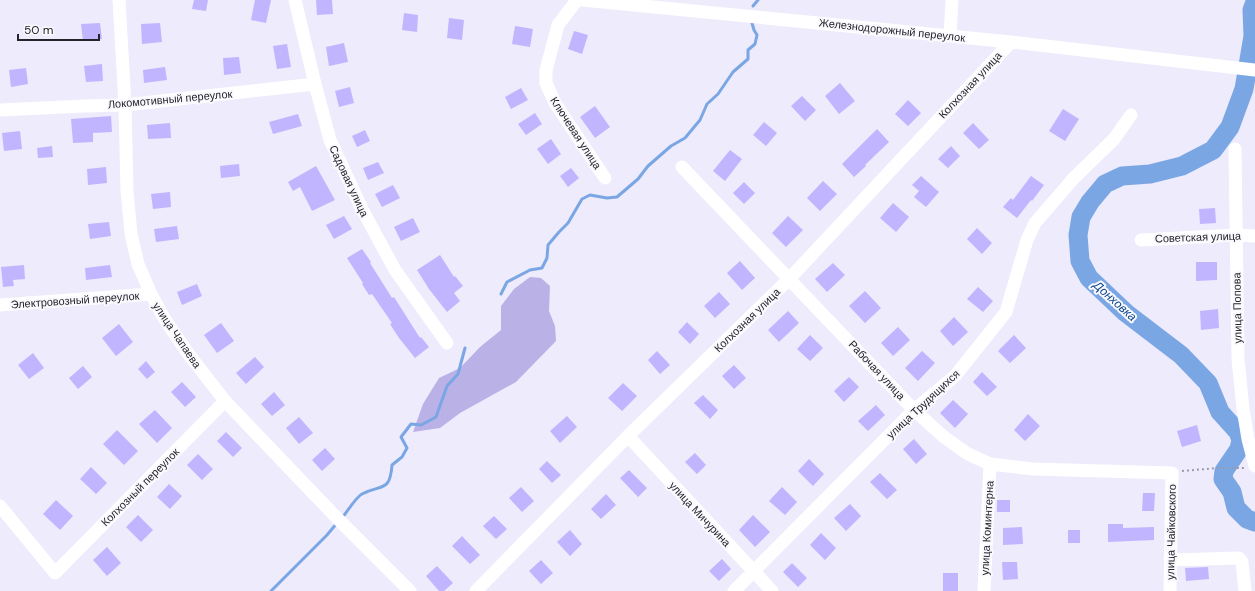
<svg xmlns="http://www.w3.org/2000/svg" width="1255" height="591" font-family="'DM Sans',sans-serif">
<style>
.green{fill:#bab2e6}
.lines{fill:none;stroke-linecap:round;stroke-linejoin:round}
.stream{stroke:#7ba6e4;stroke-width:3}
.river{stroke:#7ba6e4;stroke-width:19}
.building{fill:#c2b5ff}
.path{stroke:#9d9ba9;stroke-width:2;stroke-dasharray:2 3;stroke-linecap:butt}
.minor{stroke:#fff;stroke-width:13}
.labels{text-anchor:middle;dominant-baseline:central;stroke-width:4;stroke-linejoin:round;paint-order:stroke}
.street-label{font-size:11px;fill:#24232b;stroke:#fafafe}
.water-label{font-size:12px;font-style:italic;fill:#09438b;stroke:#fafafe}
</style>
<rect width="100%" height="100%" fill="#edebfc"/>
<!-- green -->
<path class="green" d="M530 277 541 278 550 286 549 311 555 326 556 341 516 382 460 413 440 428 413 432 423 404 439 378 460 368 480 347 501 330V306L514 289Z"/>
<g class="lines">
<!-- stream -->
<path class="stream" d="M753 6 758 0
M501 294 507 282 530 270 542 268 547 258 548 245 559 232 568 223 582 199 590 195 607 198 617 197 638 179 648 166 671 146 685 138 700 120 707 104 718 94 733 72 748 59V50L755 44 757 35 754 30 752 23
M342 518C347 512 356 497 362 494 381 484 390 493 392 465L402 457 407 448 401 437 411 424 421 425 436 417 447 386 458 374 465 348
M271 591 327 535 337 523"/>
<!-- river -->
<path class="river" d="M1255 2 1252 10 1253 36 1244 89 1230 127 1213 150 1182 166 1150 174 1122 176 1105 184 1090 202 1081 217 1078 235 1080 261 1089 278 1126 313 1181 355 1208 383 1220 412 1238 432 1241 440 1239 449 1224 471 1223 479 1232 492 1236 508 1247 519 1255 522"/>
</g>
<!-- building -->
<path class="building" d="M194 0H208L206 11 192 9Z
M255 0H271L266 23 251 20Z
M316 0H332L333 14 317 15Z
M404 13 418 15 417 32 402 30Z
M449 18 464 20 462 40 447 38Z
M100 23 102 39 83 41 81 24Z
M160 23 162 42 142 44 141 24Z
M515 26 533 29 530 47 512 44Z
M574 31 588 35 582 54 568 49Z
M344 43 348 62 329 66 326 47Z
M287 44 291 67 277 69 273 46Z
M239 57 241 73 224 75 223 58Z
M102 64 103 81 86 82 84 66Z
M165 67 167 80 144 83 143 70Z
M26 68 28 84 11 87 9 70Z
M840 83 855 101 839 114 825 96Z
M350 87 354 103 339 107 335 91Z
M521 88 528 100 511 109 505 97Z
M802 96 816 110 805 121 791 106Z
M908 100 921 113 908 126 895 114Z
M595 106 610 127 595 138 580 117Z
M1063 109 1079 119 1065 141 1049 131Z
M535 113 542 124 526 135 518 124Z
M298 114 302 126 273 134 269 122Z
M111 116 112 132 93 133V142L73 143 71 119Z
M764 122 777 133 766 146 753 135Z
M170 123 171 138 148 139 147 125Z
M973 123 989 140 979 149 963 133Z
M877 129 889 142 865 165 866 166 854 177 842 164Z
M365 130 370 141 357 147 352 136Z
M20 131 22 149 4 151 2 133Z
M551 139 561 154 548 164 537 149Z
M52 146 53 157 38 158 37 148Z
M951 146 960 156 948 168 938 159Z
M730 150 742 159 725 181 713 171Z
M378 162 384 173 368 180 363 168Z
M239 164 240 176 221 178 220 166Z
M316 166 335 200 312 211 300 187 293 191 288 182Z
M106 167 107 183 88 185 87 169Z
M571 168 579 178 568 187 560 176Z
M921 176 939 192 926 207 914 197 919 191 912 185Z
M1031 176 1044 185 1032 201 1031 200 1017 218 1003 207 1011 198 1013 200Z
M823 181 837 194 820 211 807 198Z
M744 182 755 193 744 204 733 193Z
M393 185 400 198 382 207 375 194Z
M170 192 171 207 153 209 151 194Z
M893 203 909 217 896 232 880 218Z
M1215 208 1216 223 1200 224 1199 209Z
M344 216 352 229 334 239 326 225Z
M788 216 803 230 786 247 772 233Z
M413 218 420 232 401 241 394 227Z
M109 222 111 236 90 239 88 224Z
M177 226 179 239 156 242 154 229Z
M977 228 992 243 982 254 967 239Z
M362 249 371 262 370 263 392 298 394 297 420 338 421 337 429 347 415 358 399 338 390 324 392 323 372 294 369 295 362 284 363 283 347 258Z
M440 255 454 277 455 276 463 286 454 293 460 301 447 312 429 289 417 270Z
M740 261 755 278 742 290 727 273Z
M1196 262H1217V280L1196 281Z
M833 263 845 275 827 292 815 279Z
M24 265 25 279 13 280 14 286 3 287 1 267Z
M110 265 112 277 86 280 85 268Z
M197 284 202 296 182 305 177 292Z
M978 287 993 301 983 312 967 299Z
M865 291 881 308 865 323 849 306Z
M719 292 730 304 715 318 704 306Z
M1218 309 1219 328 1201 330 1200 311Z
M788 311 799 323 779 342 768 330Z
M954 317 968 332 953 346 940 331Z
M687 322 699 334 690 344 678 332Z
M221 323 234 341 217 353 204 335Z
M119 324 133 342 116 356 102 338Z
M898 327 910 340 893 356 881 343Z
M810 335 823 348 810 361 797 349Z
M1014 335 1026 348 1010 363 998 351Z
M657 351 670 365 660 374 648 360Z
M922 351 935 363 918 381 905 368Z
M33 353 44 368 29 379 18 365Z
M255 357 264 367 246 384 236 373Z
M146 361 155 372 147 379 138 369Z
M734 365 746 378 734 389 722 376Z
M83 366 92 377 78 389 69 378Z
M982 372 997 387 987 396 973 382Z
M849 377 859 387 844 402 834 391Z
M182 382 196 397 185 407 171 392Z
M623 383 637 396 622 411 608 398Z
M274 392 285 405 272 416 261 404Z
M703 395 718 410 710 419 694 403Z
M953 400 968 414 955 428 940 413Z
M876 405 885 415 868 431 858 421Z
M155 410 172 428 157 443 139 424Z
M1028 414 1040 426 1025 441 1014 430Z
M567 416 577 427 560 443 550 431Z
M299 417 313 433 299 444 286 428Z
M1197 425 1201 441 1182 447 1177 431Z
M117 430 138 451 124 465 103 444Z
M226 432 242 448 233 457 217 441Z
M914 439 927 454 916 464 903 449Z
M325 448 335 459 322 471 312 460Z
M695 453 706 465 697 474 685 462Z
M198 454 213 469 202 480 187 465Z
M809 459 824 474 813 486 798 471Z
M547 461 561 475 552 483 539 469Z
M91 467 107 483 96 494 80 479Z
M629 470 647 488 638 497 620 478Z
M880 473 897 490 887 499 870 482Z
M169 484 182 496 170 509 157 497Z
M521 487 534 501 522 512 509 498Z
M782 487 797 502 785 515 769 501Z
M1143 493H1155L1154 511H1142Z
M606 494 616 505 601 519 591 509Z
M56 500 73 516 60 530 43 514Z
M997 500H1010V512H997Z
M850 504 861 516 846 531 834 518Z
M138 515 153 530 141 542 126 527Z
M753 515 770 532 755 547 739 530Z
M494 516 507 529 496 539 483 526Z
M1108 524H1123V528L1154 527V540L1108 542Z
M1022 527 1023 544 1003 545V528Z
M570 530 582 544 570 556 557 542Z
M1068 530H1080V543H1068Z
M821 533 836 548 825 560 810 545Z
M462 536 480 555 470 564 452 546Z
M107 547 121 563 107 576 93 560Z
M722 559 731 569 719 581 709 571Z
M541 560 553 573 541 584 529 571Z
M1002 562H1017L1018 579 1003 580Z
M792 563 807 578 798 587 783 572Z
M437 566 453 583 444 591H439L426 576Z
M1208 567 1209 579 1186 581 1185 568Z
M943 573H958V591H943Z"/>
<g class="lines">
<!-- path -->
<path class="path" d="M1182 471 1218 468H1244"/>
<!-- minor -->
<path class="minor" d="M119 0 125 105 127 191 131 234 138 264 151 294 164 318 187 352 225 401 336 517 410 591
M295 0 315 84 330 140 362 209 395 270 447 343
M577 0 558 25 546 70V83L555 103 605 178
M582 0 1011 42 1255 70
M950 36 952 0
M0 110 84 106 125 105 315 84
M1235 149 1238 359 1243 409 1248 439 1255 466
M682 167 914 410 944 437 968 454 990 464 1033 469 1172 473 1170 591
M1141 240 1236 235 1255 236
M0 305 151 294
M628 436 772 591
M0 506 55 573 225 401
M1170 560 1239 558 1242 562 1245 591
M476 591 628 436 790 278 1011 42
M734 591 914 410 955 376 1006 312 1027 240 1035 223 1073 179 1114 139 1131 115
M984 591 990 464"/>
</g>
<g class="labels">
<!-- street labels -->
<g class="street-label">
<text transform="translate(892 30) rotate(6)">Железнодорожный переулок</text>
<text transform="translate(970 85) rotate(-47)">Колхозная улица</text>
<text transform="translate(170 99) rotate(-5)">Локомотивный переулок</text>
<text transform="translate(576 133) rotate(57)">Ключевая улица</text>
<text transform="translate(349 181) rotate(65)">Садовая улица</text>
<text transform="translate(1198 237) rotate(-2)">Советская улица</text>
<text transform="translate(75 300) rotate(-4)">Электровозный переулок</text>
<text transform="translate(1237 308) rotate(-91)">улица Попова</text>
<text transform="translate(747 320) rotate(-44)">Колхозная улица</text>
<text transform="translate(177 335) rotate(56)">улица Чапаева</text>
<text transform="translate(877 370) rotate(47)">Рабочая улица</text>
<text transform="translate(923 404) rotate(-43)">улица Трудящихся</text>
<text transform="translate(140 487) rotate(-45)">Колхозный переулок</text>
<text transform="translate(700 514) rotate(47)">улица Мичурина</text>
<text transform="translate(987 528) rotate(-87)">улица Коминтерна</text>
<text transform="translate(1171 532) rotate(-89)">улица Чайковского</text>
</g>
<!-- water labels -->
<g class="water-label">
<text transform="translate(1115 301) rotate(42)">Донховка</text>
</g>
</g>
<!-- scale -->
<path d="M18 34v6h81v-6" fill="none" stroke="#24232b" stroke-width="2"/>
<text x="24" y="34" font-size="12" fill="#24232b" stroke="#fafafe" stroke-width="3" paint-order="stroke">50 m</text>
</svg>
